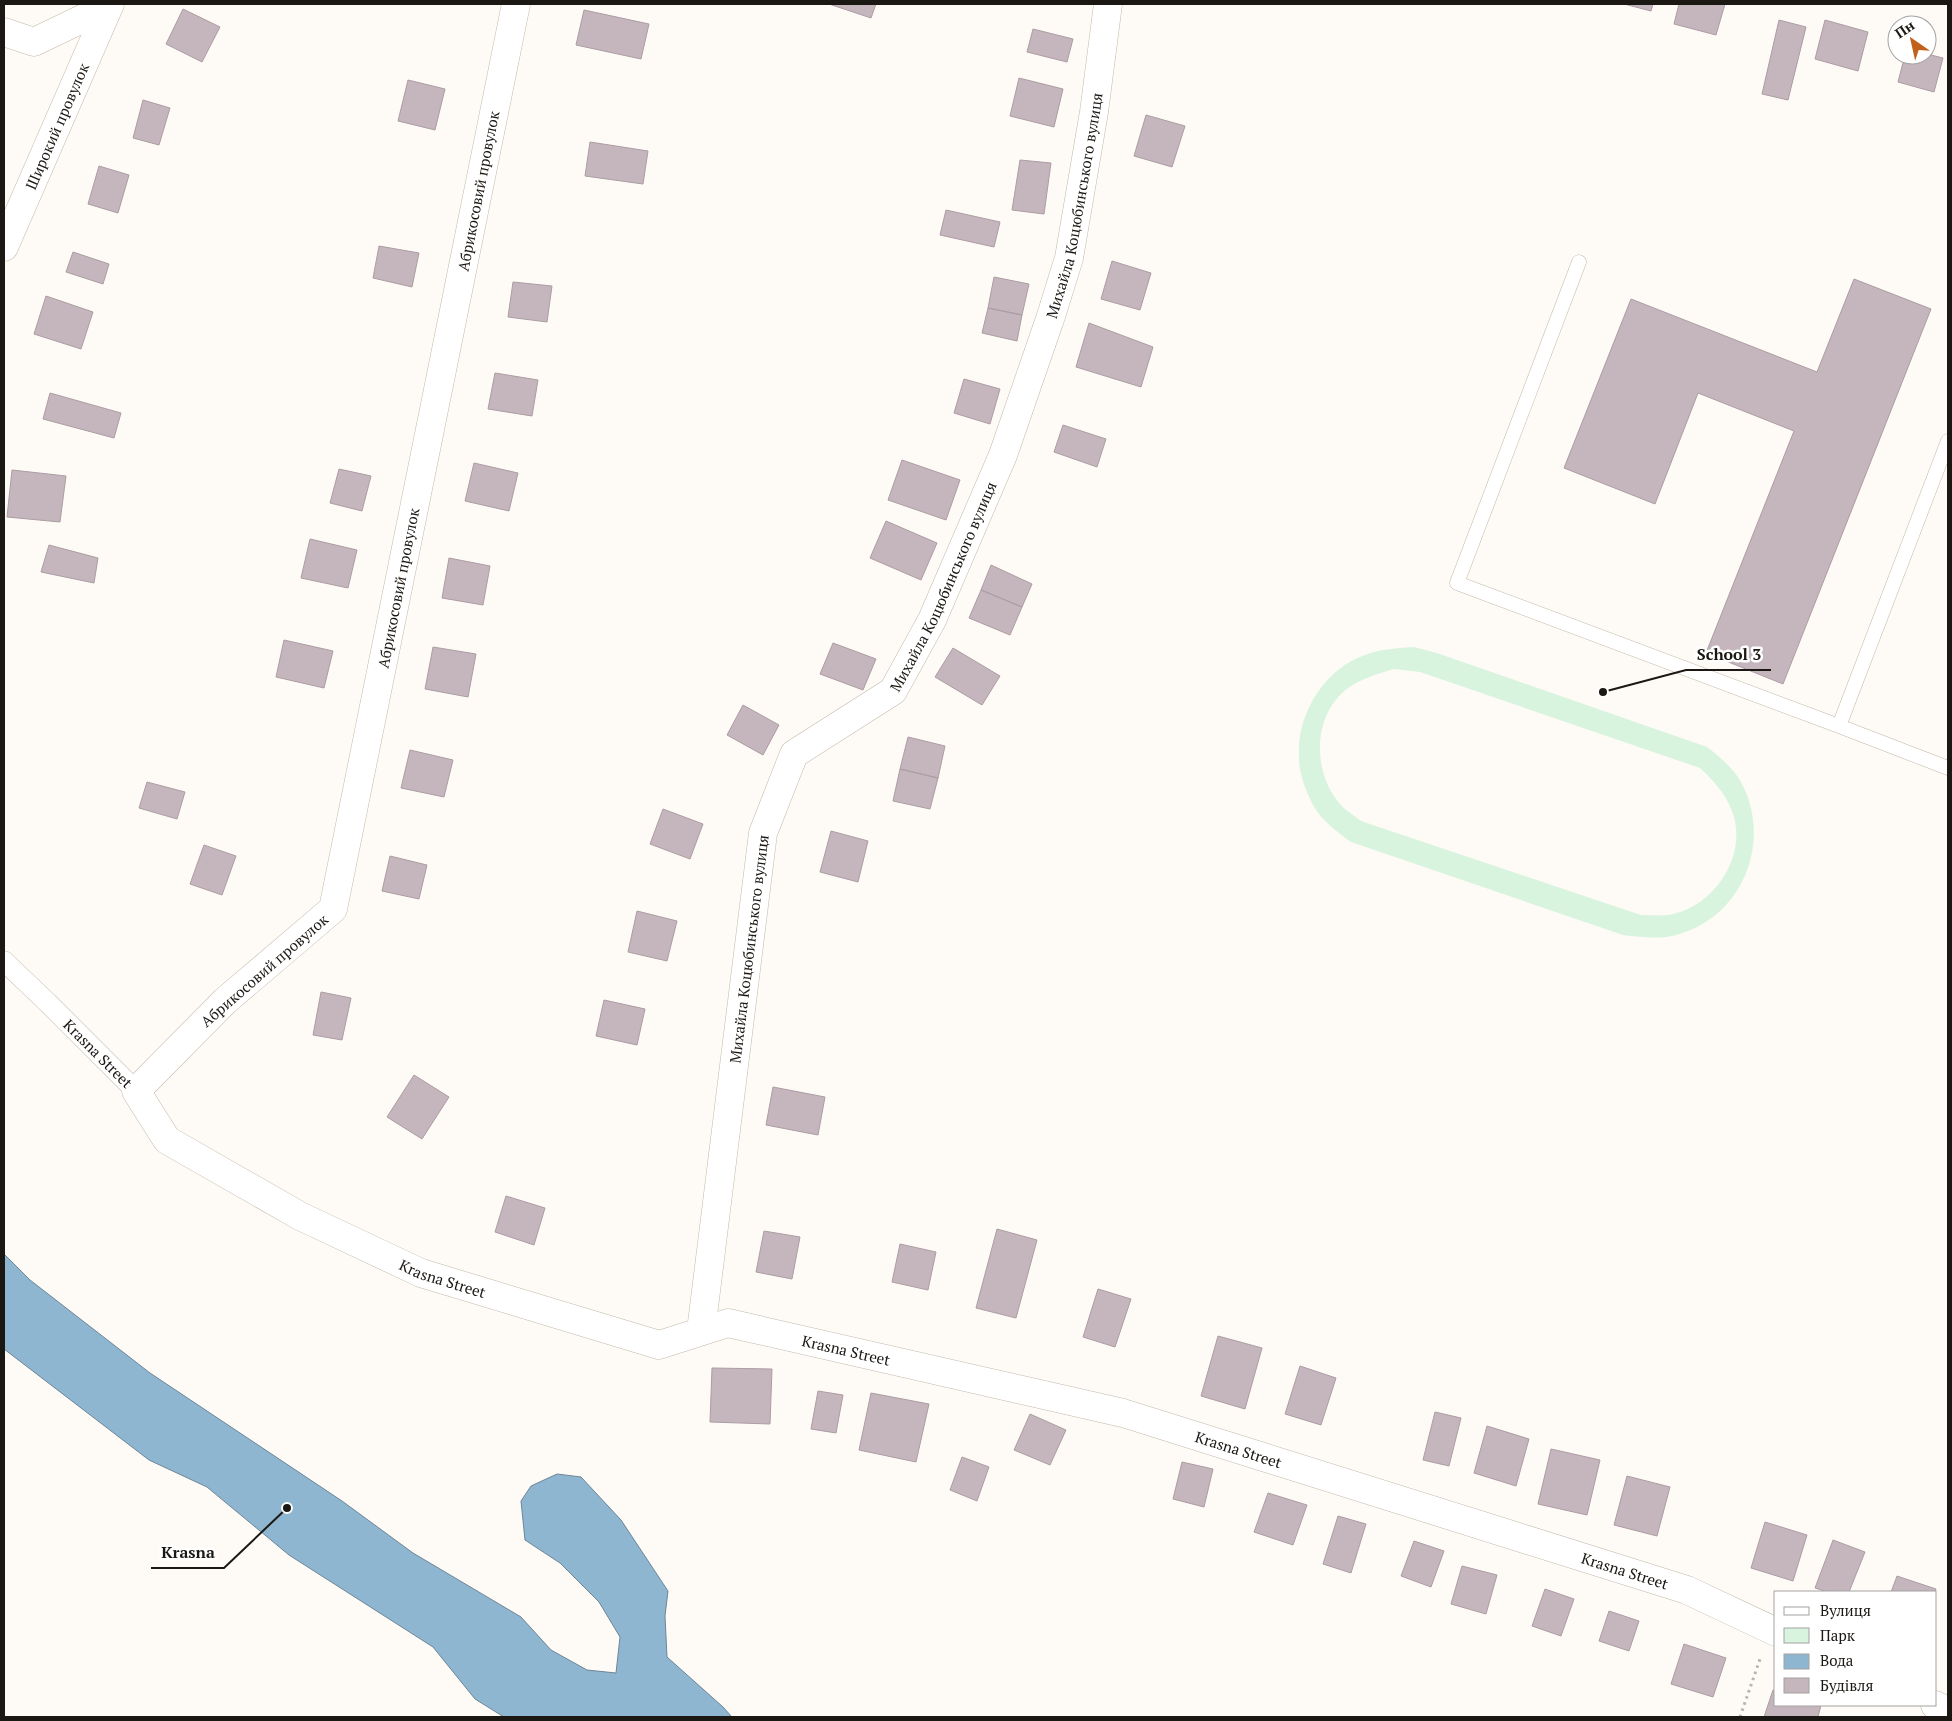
<svg xmlns="http://www.w3.org/2000/svg" width="1952" height="1721" font-family="'PT Serif',serif">
<style>
.green{fill:#d8f4df;fill-rule:evenodd}
.water{fill:#8fb6d1;stroke:#6c8698}
.building{fill:#c5b5bc;stroke:#ac9da4}
.lines{fill:none;stroke-linecap:round;stroke-linejoin:round}
.service-casing{stroke:#c2b9ac;stroke-width:15}
.pedestrian-casing{stroke:#c2b9ac;stroke-width:21}
.minor-casing{stroke:#c2b9ac;stroke-width:29}
.path{stroke:#b8b4af;stroke-width:3;stroke-dasharray:2.5 4;stroke-linecap:butt}
.service{stroke:#fff;stroke-width:14}
.pedestrian{stroke:#fff;stroke-width:20}
.minor{stroke:#fff;stroke-width:28}
.labels{text-anchor:middle;dominant-baseline:central;stroke-width:5;stroke-linejoin:round;paint-order:stroke}
.street-label{font-size:15px;fill:#1b1713;stroke:#fff}
.leader{fill:none;stroke:#1b1713;stroke-width:2}
.callout-dot{fill:#1b1713;stroke:#fff;stroke-width:2}
.callout-label{font-size:16px;text-anchor:middle;font-weight:bold;fill:#1b1713;stroke:#fff;stroke-width:5;stroke-linejoin:round;paint-order:stroke}
</style>
<rect width="100%" height="100%" fill="#fefaf5"/>
<!-- green -->
<path class="green" d="M1414 647 1437 653 1707 747C1720 757 1733 768 1741 782 1774 843 1741 921 1672 936 1656 939 1640 937 1623 935L1351 842C1337 832 1322 821 1313 805 1306 791 1299 774 1299 758 1296 715 1324 669 1365 655 1381 649 1397 648 1414 647ZM1394 669 1420 672 1700 768C1714 781 1725 793 1732 811 1749 855 1714 908 1668 915 1660 916 1650 915 1641 915L1361 821C1355 816 1346 811 1340 804 1312 772 1312 715 1348 688 1363 678 1377 674 1394 669Z"/>
<!-- water -->
<path class="water" d="M4 1254 30 1280 150 1373 342 1501 413 1553 521 1617 551 1650 587 1670 616 1673 620 1637 599 1602 560 1563 525 1540 521 1501 531 1486 557 1474 581 1477 621 1520 668 1591 665 1616 667 1657 723 1707 732 1717H504L475 1699 433 1647 289 1555 207 1487 149 1460 4 1349Z"/>
<!-- building -->
<path class="building" d="M829 4H876L871 18Z
M1624 4H1653L1651 11Z
M1679 4H1725L1716 35 1674 24Z
M183 9 220 27 202 62 166 44Z
M584 10 649 24 641 59 576 45Z
M1779 20 1806 27 1788 100 1762 94Z
M1825 20 1868 32 1858 71 1815 59Z
M1033 29 1073 39 1067 62 1027 52Z
M1927 54 1943 58 1934 92 1898 82 1905 55H1927Z
M1019 78 1063 89 1054 127 1010 116Z
M408 80 445 89 435 130 398 121Z
M143 100 170 108 159 145 133 138Z
M1146 115 1185 126 1172 167 1134 156Z
M590 142 648 151 643 184 585 176Z
M1020 160 1051 163 1044 214 1012 210Z
M99 166 129 175 118 213 88 204Z
M946 210 1000 222 994 247 940 235Z
M379 246 419 253 412 287 373 278Z
M73 252 109 264 103 284 66 272Z
M1112 261 1151 273 1140 310 1101 299Z
M994 277 1029 284 1022 315 988 308Z
M1854 279 1931 309 1783 684 1706 653 1794 431 1698 393 1655 504 1564 468 1631 299 1817 372Z
M513 282 552 286 547 322 508 317Z
M46 296 93 312 81 349 34 334Z
M988 308 1022 315 1017 341 982 333Z
M1089 323 1153 347 1141 387 1076 367Z
M495 373 538 380 532 416 488 409Z
M964 379 1000 389 990 424 954 413Z
M50 393 121 413 114 438 43 419Z
M1063 425 1106 439 1097 467 1054 452Z
M902 460 960 480 946 520 888 500Z
M474 463 518 473 509 511 465 501Z
M339 469 371 476 362 511 330 503Z
M12 470 66 476 60 522 7 517Z
M886 521 937 543 921 580 870 558Z
M310 539 357 550 348 588 301 578Z
M49 545 98 558 94 583 41 572Z
M449 558 490 566 483 605 442 598Z
M991 565 1032 584 1022 607 981 590Z
M981 590 1022 607 1010 635 969 618Z
M284 640 333 651 324 688 276 677Z
M833 643 876 659 863 690 820 674Z
M433 647 476 654 468 697 425 689Z
M953 648 1000 676 982 705 935 677Z
M743 705 779 725 763 755 727 735Z
M908 737 945 746 938 778 900 769Z
M410 750 453 760 444 797 401 788Z
M900 769 938 778 930 809 893 801Z
M147 782 185 792 177 819 139 808Z
M663 809 703 824 690 859 650 844Z
M831 831 868 841 858 882 820 872Z
M204 845 236 856 222 895 190 884Z
M390 856 427 865 419 899 382 891Z
M637 911 677 921 667 961 628 952Z
M321 992 351 998 342 1040 313 1035Z
M604 1000 645 1009 637 1045 596 1036Z
M414 1075 449 1097 422 1139 387 1117Z
M773 1087 825 1097 818 1135 766 1125Z
M506 1196 545 1208 534 1245 495 1232Z
M997 1229 1037 1240 1016 1318 976 1308Z
M764 1231 800 1237 792 1279 756 1272Z
M900 1244 936 1252 928 1290 892 1282Z
M1098 1289 1131 1299 1115 1347 1083 1337Z
M1218 1336 1262 1348 1245 1409 1201 1396Z
M1300 1366 1336 1378 1321 1425 1285 1414Z
M712 1368 772 1369 770 1424 710 1422Z
M818 1391 843 1395 836 1433 811 1429Z
M871 1393 929 1404 916 1462 859 1450Z
M1435 1412 1461 1418 1449 1466 1423 1460Z
M1030 1414 1066 1430 1050 1465 1014 1450Z
M1487 1426 1529 1439 1516 1486 1474 1473Z
M1551 1449 1600 1460 1587 1515 1538 1504Z
M962 1457 989 1467 977 1501 950 1490Z
M1182 1462 1213 1469 1204 1507 1173 1499Z
M1627 1476 1670 1487 1657 1536 1614 1525Z
M1268 1493 1307 1505 1293 1545 1254 1532Z
M1338 1516 1366 1524 1351 1573 1323 1564Z
M1765 1522 1807 1535 1793 1581 1751 1568Z
M1833 1540 1865 1552 1849 1592H1828L1815 1588Z
M1414 1541 1444 1551 1431 1587 1401 1576Z
M1462 1566 1497 1575 1486 1614 1451 1604Z
M1897 1576 1936 1589 1935 1592H1891Z
M1545 1589 1574 1599 1561 1636 1532 1626Z
M1609 1611 1639 1621 1629 1651 1599 1641Z
M1684 1644 1726 1658 1713 1697 1671 1684Z
M1773 1690 1776 1691V1705H1821L1818 1717H1764Z"/>
<g class="lines">
<!-- service casing -->
<g class="service-casing">
<path id="service" d="M1579 262 1457 583 1839 726
M1948 441 1839 726 1948 768"/>
</g>
<!-- pedestrian casing -->
<g class="pedestrian-casing">
<g id="pedestrian">
<path id="s1" d="M4 961 48 1003 136 1091"/>
</g>
</g>
<!-- minor casing -->
<g class="minor-casing">
<g id="minor">
<path id="s2" d="M516 4 333 909 225 1001 136 1091 167 1140 300 1216 421 1273 659 1345 728 1323 1123 1413 1687 1590 1776 1632"/>
<path d="M4 32 34 42 109 6"/>
<path id="s3" d="M4 247 110 4"/>
<path id="s4" d="M701 1331 763 833 794 754 893 691 932 620 1003 455 1051 316 1069 258 1094 112 1108 4"/>
<path d="M1935 1705 1948 1711"/>
</g>
</g>
<!-- path -->
<path class="path" d="M1740 1717 1760 1659"/>
<!-- service -->
<use href="#service" class="service"/>
<!-- pedestrian -->
<use href="#pedestrian" class="pedestrian"/>
<!-- minor -->
<use href="#minor" class="minor"/>
</g>
<g class="labels">
<!-- street labels -->
<g class="street-label">
<text stroke="none"><textPath href="#s3" startOffset="132">Широкий провулок</textPath></text>
<text transform="translate(478 191) rotate(-79)">Абрикосовий провулок</text>
<text stroke="none"><textPath href="#s4" startOffset="1225">Михайла Коцюбинського вулиця</textPath></text>
<text stroke="none"><textPath href="#s4" startOffset="820">Михайла Коцюбинського вулиця</textPath></text>
<text transform="translate(398 588) rotate(-79)">Абрикосовий провулок</text>
<text stroke="none"><textPath href="#s4" startOffset="385">Михайла Коцюбинського вулиця</textPath></text>
<text transform="translate(264 970) rotate(-41)">Абрикосовий провулок</text>
<text stroke="none"><textPath href="#s1" startOffset="132">Krasna Street</textPath></text>
<text stroke="none"><textPath href="#s2" startOffset="1559">Krasna Street</textPath></text>
<text stroke="none"><textPath href="#s2" startOffset="1979">Krasna Street</textPath></text>
<text stroke="none"><textPath href="#s2" startOffset="2384">Krasna Street</textPath></text>
<text stroke="none"><textPath href="#s2" startOffset="2789">Krasna Street</textPath></text>
</g>
</g>
<!-- callouts -->
<path class="leader" d="M1603 692L1686 670H1771M287 1508L224 1568H151"/>
<g class="callout-dot">
<circle cx="1603" cy="692" r="5"/>
<circle cx="287" cy="1508" r="5"/>
</g>
<g class="callout-label">
<text x="1729" y="660">School 3</text>
<text x="188" y="1558">Krasna</text>
</g>
<!-- border -->
<rect width="1952" height="1721" fill="none" stroke="#1b1713" stroke-width="10"/>
<!-- legend -->
<rect x="1774" y="1591" width="162" height="115" fill="#ffffff" stroke="#a4a2a1"/>
<rect x="1784" y="1607" width="25" height="8" fill="#ffffff" stroke="#a4a2a1"/>
<text x="1820" y="1616" font-size="15" fill="#1b1713">Вулиця</text>
<rect x="1784" y="1628" width="25" height="15" fill="#d8f4df" stroke="#a4a2a1"/>
<text x="1820" y="1641" font-size="15" fill="#1b1713">Парк</text>
<rect x="1784" y="1654" width="25" height="15" fill="#8fb6d1" stroke="#a4a2a1"/>
<text x="1820" y="1666" font-size="15" fill="#1b1713">Вода</text>
<rect x="1784" y="1678" width="25" height="15" fill="#c5b5bc" stroke="#a4a2a1"/>
<text x="1820" y="1691" font-size="15" fill="#1b1713">Будівля</text>
<!-- north arrow -->
<g transform="translate(1912 40) rotate(326)"><circle r="24" fill="#ffffff" stroke="#a4a2a1"/>
<path d="M0-4L9 19L0 12L-9 19Z" fill="#c1621c"/>
<text y="-8" font-size="14" font-weight="bold" text-anchor="middle" fill="#1b1713">Пн</text>
</g>
</svg>
